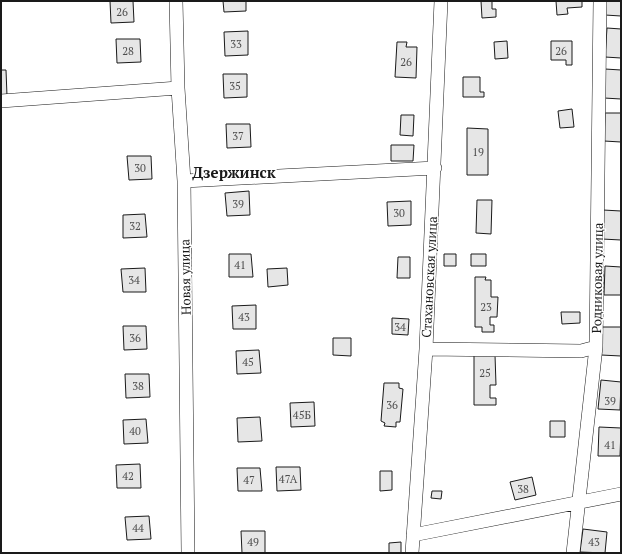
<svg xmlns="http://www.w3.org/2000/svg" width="622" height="554" font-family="'PT Serif',serif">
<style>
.building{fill:#e6e6e6;stroke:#1a1a1a}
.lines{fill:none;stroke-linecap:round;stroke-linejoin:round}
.minor-casing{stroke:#1a1a1a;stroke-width:14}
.minor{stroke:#fff;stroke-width:13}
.labels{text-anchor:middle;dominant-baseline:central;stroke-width:3;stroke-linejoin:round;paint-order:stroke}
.number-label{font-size:11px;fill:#4d4d4d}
.street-label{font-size:13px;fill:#1a1a1a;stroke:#fff}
.quarter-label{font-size:15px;font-weight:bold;fill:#1a1a1a;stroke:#fff}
</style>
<rect width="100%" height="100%" fill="#fff"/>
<!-- building -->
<path class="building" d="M110 1H133L134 22 111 23Z
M223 1H246V11L224 12Z
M481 1H492V9H496V17L482 18Z
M556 1H582V7L567 8 568 14 557 15Z
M605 1H621V16L605 15Z
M607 28 621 29V58L605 57Z
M248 31V55L225 56 224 32Z
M116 39H140L141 62 117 63Z
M507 41 508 58 495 59 494 42Z
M551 41H572V65H566V60H551Z
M397 42H407L406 47H417L416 78 395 77Z
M605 69 621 70V99L604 98Z
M1 70H6L7 96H1Z
M223 74H247V97L224 98Z
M463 77H480V92H484V97H463Z
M572 109 574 127 560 128 558 111Z
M605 113H621V142L604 141Z
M401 115H414L413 136 400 135Z
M226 124H250L251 147 227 148Z
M467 128 488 129V175H467Z
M391 145H414L413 161H391Z
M127 156H151L152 179 129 180Z
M249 191 250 215 227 216 225 193Z
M477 200H492L491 234 476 233Z
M411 201V225L388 226 387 202Z
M603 210 621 211V240L602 239Z
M145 214 147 237 123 238V215Z
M229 254H251L253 277H229Z
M444 254H456V266H444Z
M471 254H486V266H471Z
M398 257H410V278H397Z
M605 266 621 267V295H604Z
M145 268 146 292H123L121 269Z
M287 268 288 285 268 287 267 269Z
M475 277H486L485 280H491V297H498L497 317H490V325H494V332H482V327H475Z
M256 305V329H233L232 306Z
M561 312H580V323L562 324Z
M392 318 409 319 408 335 392 334Z
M123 326H146L147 349 124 350Z
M602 327H621V356L601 355Z
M333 338H351V356L333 355Z
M259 350 261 373 237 374 236 351Z
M474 354 495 355 496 385H490V398H496V405H474Z
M125 374H149L150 397 126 398Z
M601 380 621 382 620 410 598 409Z
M384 383H399V388L403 389 400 422H396V427L384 426 385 423 381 421Z
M314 402 315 426 291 427 290 403Z
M260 417 262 441 238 442 237 418Z
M146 419 148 443 124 444 123 420Z
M550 421H565V437H550Z
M599 427 621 428 620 456H598Z
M140 464 141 488H117L116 465Z
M276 467H300L301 490 277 491Z
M237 468H260L262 491H238Z
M380 471H392V490L380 491Z
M532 477 536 495 515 500 510 482Z
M432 491H442L441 499 431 498Z
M149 516 151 539 127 540 125 517Z
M583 529 607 532 605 553 580 552Z
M241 531H265V553H242Z
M401 542V553H389V543Z"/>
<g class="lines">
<!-- minor casing -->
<g class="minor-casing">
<path id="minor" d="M176 1 178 88 184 181 188 553
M1 101 178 88
M184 181 435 168
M426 349 581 351 596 347
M413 535 621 494
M412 553 426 349 441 1
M573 553 596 347 600 1"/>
</g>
<!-- minor -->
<use href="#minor" class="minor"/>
</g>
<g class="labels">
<!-- number labels -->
<g class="number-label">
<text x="122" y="12">26</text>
<text x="236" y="44">33</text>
<text x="128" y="51">28</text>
<text x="561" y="51">26</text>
<text x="406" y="62">26</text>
<text x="235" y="86">35</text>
<text x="238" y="136">37</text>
<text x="478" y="152">19</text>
<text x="140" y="168">30</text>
<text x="238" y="204">39</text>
<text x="399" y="213">30</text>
<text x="135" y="226">32</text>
<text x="240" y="265">41</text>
<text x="134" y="280">34</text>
<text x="486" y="307">23</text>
<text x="244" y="317">43</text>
<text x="400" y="327">34</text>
<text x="135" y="338">36</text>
<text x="248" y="362">45</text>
<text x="485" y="373">25</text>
<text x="138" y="386">38</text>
<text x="610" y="401">39</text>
<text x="392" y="405">36</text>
<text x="302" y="415">45Б</text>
<text x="135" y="431">40</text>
<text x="610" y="445">41</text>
<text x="128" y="476">42</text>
<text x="288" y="479">47А</text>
<text x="249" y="480">47</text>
<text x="523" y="489">38</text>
<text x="138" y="528">44</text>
<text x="253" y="542">49</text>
<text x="594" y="542">43</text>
</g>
<!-- street labels -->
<g class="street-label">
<text transform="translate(185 277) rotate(-91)">Новая улица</text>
<text transform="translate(429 277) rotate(-87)">Стахановская улица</text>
<text transform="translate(597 278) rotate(-89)">Родниковая улица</text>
</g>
<!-- quarter labels -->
<g class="quarter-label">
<text x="234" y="172">Дзержинск</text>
</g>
</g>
<!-- border -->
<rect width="622" height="554" fill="none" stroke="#1a1a1a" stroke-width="4"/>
</svg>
